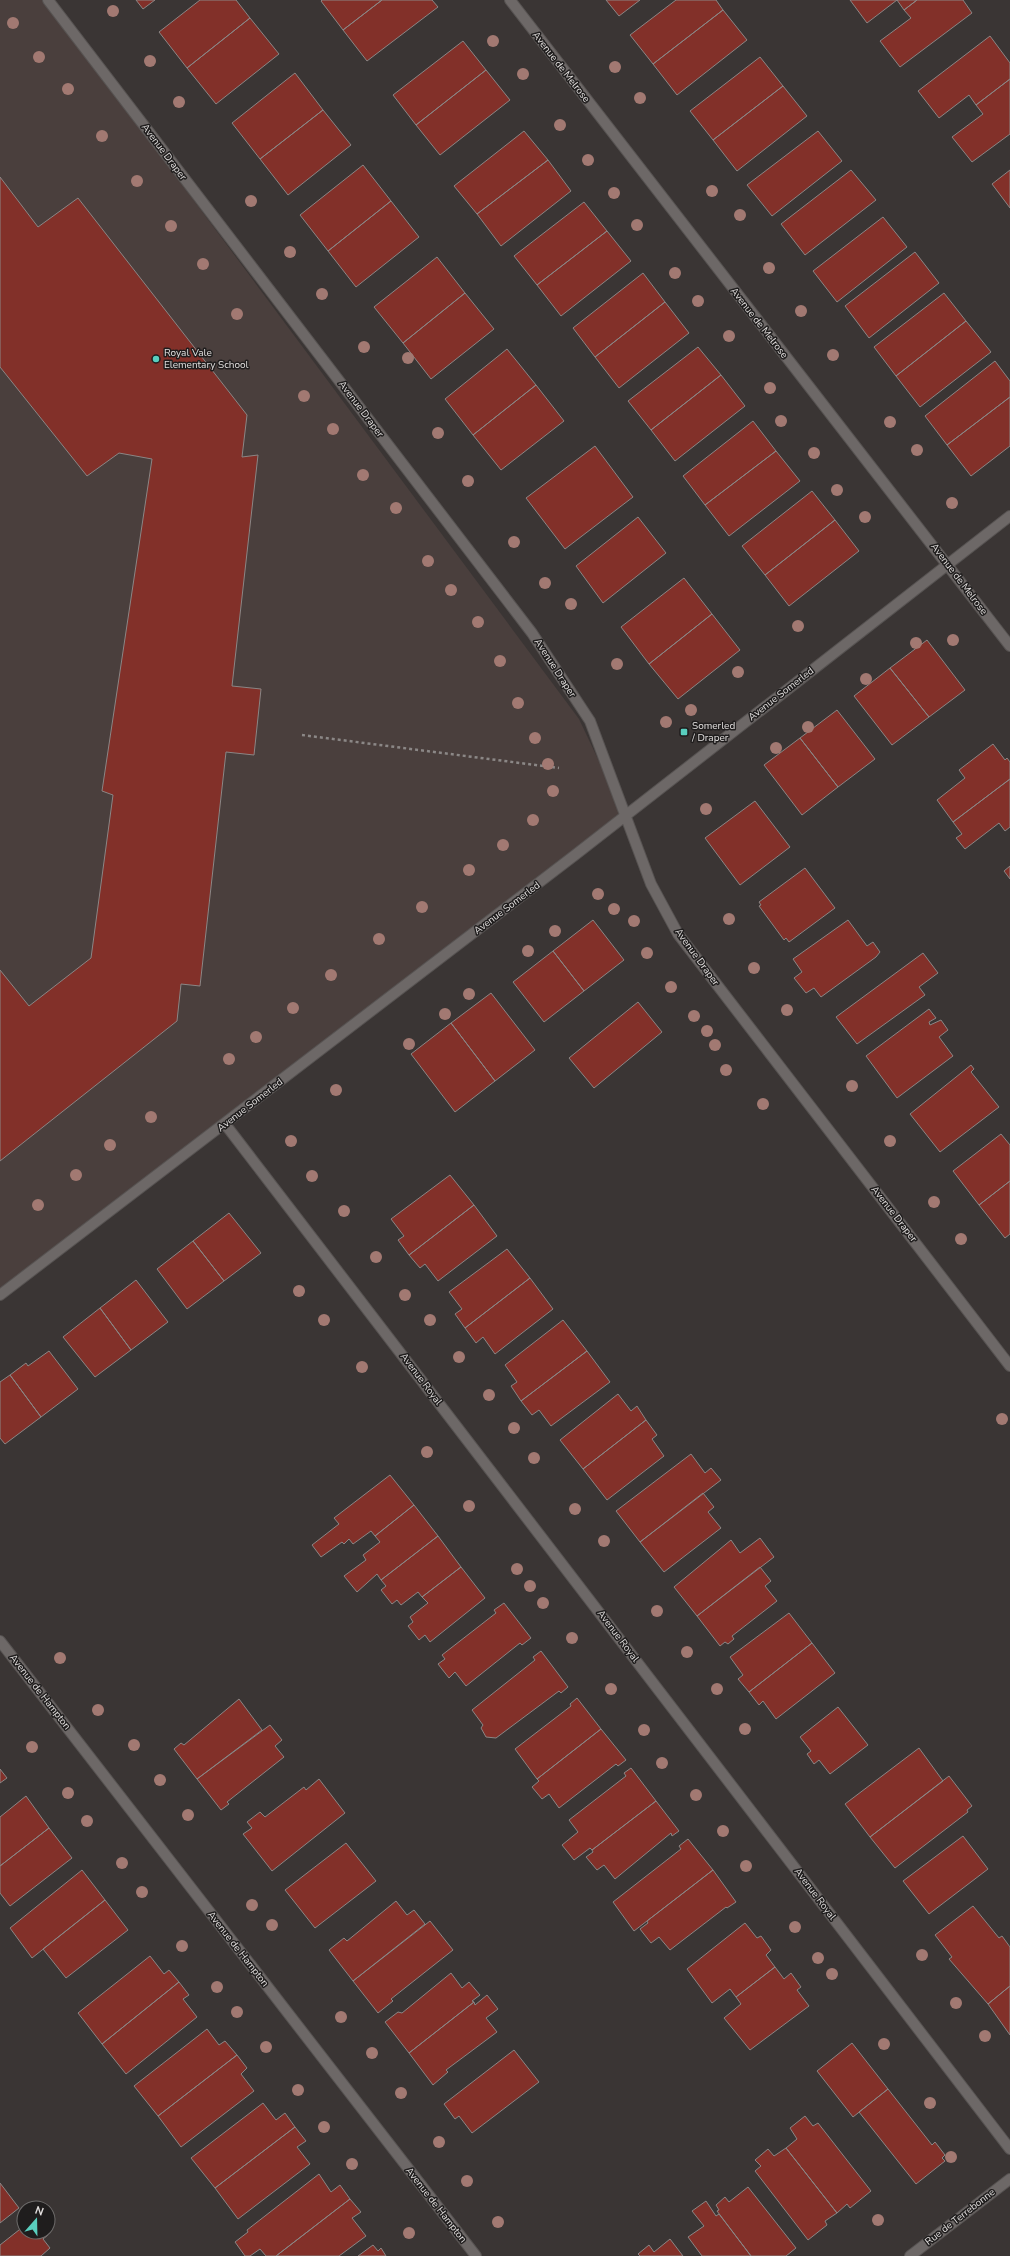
<svg xmlns="http://www.w3.org/2000/svg" width="1010" height="2256" font-family="'Nunito Sans',sans-serif">
<style>
.built{fill:#4a3f3d}
.building{fill:#823029;stroke:#8b8685}
.lines{fill:none;stroke-linecap:round;stroke-linejoin:round}
.street-casing{stroke:#575352;stroke-width:12}
.path{stroke:#8b8786;stroke-width:2.5;stroke-dasharray:3 3;stroke-linecap:butt}
.street{stroke:#6d6867;stroke-width:10}
.tree{fill:#a27972}
.poi-dot{fill:#59cebe;stroke:#1f1d1d;stroke-width:1.5}
.labels{text-anchor:middle;dominant-baseline:central;stroke-width:3;stroke-linejoin:round;paint-order:stroke}
.street-label{font-size:10px;fill:#e2dfde;stroke:#1f1d1d}
.poi-label{font-size:10px;fill:#e2dfde;stroke:#1f1d1d;text-anchor:start}
</style>
<rect width="100%" height="100%" fill="#3a3534"/>
<!-- built -->
<path class="built" d="M0 0H45L579 719 625 816 0 1295Z"/>
<!-- building -->
<path class="building" d="M136 0H155L143 9Z
M200 0H236L250 18 187 68 159 32Z
M322 0H382L343 30 321 1Z
M382 0H432L438 7 367 61 343 30Z
M606 0H640L619 16Z
M676 0H716L723 10 653 64 630 35Z
M850 0H917L904 10 897 0 867 23Z
M917 0H963L972 13 900 67 880 41 911 18 904 10Z
M723 10 747 40 677 95 653 64Z
M250 18 279 54 216 104 187 68Z
M990 36 1010 63V79L976 105 969 95 939 118 918 91Z
M463 41 486 70 416 125 393 95Z
M760 57 783 86 713 140 690 111Z
M486 70 510 100 440 155 416 125Z
M295 73 323 110 260 159 232 123Z
M1010 79V134L972 162 952 137 983 114 976 105Z
M783 86 807 116 737 171 713 140Z
M323 110 351 145 288 195 260 159Z
M524 131 548 160 477 214 454 186Z
M818 131 842 161 772 216 747 185Z
M548 160 571 191 501 246 477 214Z
M363 165 391 201 328 251 300 215Z
M851 170 876 200 805 255 781 224Z
M1010 170V208L992 184Z
M0 177 38 227 78 198 247 415 242 457 258 455 232 686 261 689 254 755 226 752 200 986 181 984 177 1021 0 1161V970L29 1006 91 958 113 795 102 791 152 459 119 453 87 476 0 367Z
M391 201 419 237 356 287 328 251Z
M584 202 607 231 537 285 514 256Z
M883 217 907 247 837 302 813 271Z
M607 231 631 261 561 316 537 285Z
M915 252 939 283 869 338 845 306Z
M437 257 465 293 403 343 374 307Z
M643 273 665 302 595 357 573 328Z
M465 293 494 329 431 379 403 343Z
M944 293 966 321 896 376 874 347Z
M665 302 689 333 619 388 595 357Z
M966 321 991 352 920 407 896 376Z
M698 347 721 375 651 430 628 401Z
M507 349 536 385 473 435 445 399Z
M995 361 1010 381V397L947 445 925 416Z
M721 375 745 406 675 461 651 430Z
M536 385 564 421 501 470 473 435Z
M1010 397V446L971 476 947 445Z
M753 421 776 451 705 505 683 476Z
M595 446 633 497 565 549 526 498Z
M776 451 800 481 729 536 705 505Z
M812 491 835 520 765 575 742 546Z
M638 517 666 553 603 603 576 566Z
M835 520 859 551 789 606 765 575Z
M684 578 712 614 649 664 621 627Z
M712 614 740 650 678 699 649 664Z
M927 640 965 690 929 717 890 668Z
M890 668 929 717 892 745 854 696Z
M837 710 875 759 838 787 800 738Z
M800 738 838 787 802 815 764 765Z
M993 744 1005 760 1007 758 1010 762V779L953 822 937 800 965 778 959 770Z
M1010 779V827L1005 831 999 823 965 849 956 838 962 834 953 822Z
M755 801 790 847 740 885 705 838Z
M1010 866V879L1004 871Z
M805 868 835 908 789 942 786 938 784 940 759 906 761 905 759 902Z
M593 920 624 960 584 991 553 951Z
M848 920 867 946 873 942 880 952 876 957 821 997 814 988 806 993 794 978 802 972 793 959Z
M553 951 584 991 544 1022 513 982Z
M923 953 938 973 919 987 925 995 857 1044 836 1017Z
M491 993 535 1050 495 1081 451 1023Z
M638 1002 662 1032 594 1088 569 1058Z
M929 1009 936 1018 929 1022 930 1025 941 1020 948 1030 939 1037 953 1056 897 1098 866 1056Z
M451 1023 495 1081 455 1112 411 1054Z
M971 1065 974 1069 971 1072 999 1107 940 1152 910 1114Z
M1001 1134 1010 1145V1181L979 1205 953 1171Z
M450 1175 474 1205 409 1255 398 1240 404 1236 391 1219Z
M1010 1181V1234L1005 1238 979 1205Z
M474 1205 497 1236 438 1281 425 1264 420 1268 409 1255Z
M229 1213 261 1253 224 1281 193 1241Z
M193 1241 224 1281 187 1309 157 1269Z
M507 1249 530 1278 465 1328 455 1314 462 1309 449 1292Z
M530 1278 553 1309 495 1354 483 1337 476 1343 465 1328Z
M136 1280 168 1322 131 1350 100 1308Z
M100 1308 131 1350 95 1377 63 1337Z
M563 1320 587 1351 521 1401 511 1386 517 1382 505 1365Z
M49 1351 78 1389 41 1417 10 1375 26 1363 28 1366Z
M587 1351 610 1382 551 1426 539 1410 532 1415 521 1401Z
M10 1375 41 1417 5 1444 0 1438V1382Z
M618 1394 631 1411 637 1406 646 1420 583 1469 560 1440Z
M646 1420 657 1435 652 1439 664 1456 607 1500 583 1469Z
M691 1454 705 1473 711 1468 721 1480 640 1542 616 1511Z
M390 1475 414 1505 375 1536 371 1531 353 1544 349 1539 344 1544 342 1542 321 1557 312 1545 339 1524 334 1518Z
M703 1493 714 1507 708 1512 721 1528 664 1572 640 1542Z
M414 1505 438 1536 381 1580 377 1574 357 1592 344 1576 366 1560 363 1555 380 1542 375 1536Z
M438 1536 461 1567 422 1597 418 1592 401 1605 397 1600 392 1604 381 1590 386 1586 381 1580Z
M760 1538 774 1557 697 1616 674 1587 731 1540 740 1553Z
M461 1567 485 1598 430 1642 425 1635 419 1640 408 1626 413 1622 410 1617 428 1603 422 1597Z
M760 1567 771 1581 765 1586 777 1601 732 1636 734 1639 728 1644 725 1642 720 1646 697 1616Z
M504 1603 531 1638 522 1645 520 1643 466 1686 455 1672 449 1678 438 1664 445 1659 442 1655 496 1613 494 1610Z
M789 1613 812 1643 749 1692 738 1679 743 1675 730 1657Z
M812 1643 835 1673 776 1719 763 1701 759 1705 749 1692Z
M541 1651 568 1687 561 1693 559 1691 496 1738 486 1737 481 1728 483 1725 472 1710 535 1660 533 1657Z
M577 1698 601 1729 537 1779 515 1749 571 1706 570 1704Z
M239 1699 262 1730 197 1779 174 1749 181 1743 184 1745Z
M838 1707 868 1745 830 1774 819 1760 814 1764 807 1754 811 1751 800 1737Z
M270 1725 282 1740 275 1746 284 1757 227 1802 229 1804 221 1810 197 1779Z
M601 1729 626 1760 618 1766 616 1764 559 1808 549 1794 542 1799 532 1787 539 1781 537 1779Z
M919 1748 943 1781 870 1837 845 1804Z
M631 1768 656 1801 592 1850 590 1848 574 1860 562 1845 578 1832 569 1820 626 1776 624 1773Z
M0 1769 7 1778 0 1783Z
M949 1776 972 1806 967 1810 968 1812 895 1868 870 1837Z
M319 1779 345 1813 272 1871 243 1834 252 1828 247 1822 260 1812 265 1817 304 1787 306 1790Z
M26 1796 49 1828 0 1866V1817Z
M656 1801 679 1831 672 1836 671 1833 615 1879 604 1865 597 1870 586 1857 593 1852 592 1850Z
M49 1828 72 1858 10 1906 0 1893V1866Z
M963 1836 988 1869 929 1914 903 1881Z
M688 1839 713 1870 634 1931 613 1902 681 1849 679 1846Z
M346 1843 376 1881 315 1928 285 1890Z
M82 1870 105 1900 32 1958 10 1928Z
M713 1870 736 1902 727 1908 726 1907 670 1950 659 1937 651 1943 640 1929 648 1923 647 1921Z
M105 1900 128 1930 66 1978 43 1949Z
M396 1901 407 1915 414 1910 425 1924 353 1981 329 1950 344 1938 347 1941Z
M973 1906 999 1938 1002 1936 1010 1947V1986L988 2004 949 1959 952 1957 935 1935Z
M430 1921 453 1950 391 1999 393 2001 378 2013 353 1981Z
M745 1923 757 1938 761 1936 771 1950 766 1955 775 1967 736 1997 730 1989 712 2003 687 1969Z
M150 1956 164 1974 169 1970 179 1982 102 2044 78 2013Z
M775 1967 784 1979 791 1973 801 1987 797 1990 809 2006 750 2050 724 2018 741 2004 736 1997Z
M451 1973 462 1988 469 1982 480 1995 472 2001 474 2002 409 2053 385 2022 398 2012 402 2013Z
M179 1982 189 1995 183 1999 197 2017 126 2074 102 2044Z
M1010 1986V2035L988 2004Z
M487 1995 498 2009 486 2018 497 2032 446 2070 448 2072 433 2085 409 2053 474 2002 475 2005Z
M207 2029 219 2045 225 2041 237 2055 158 2116 134 2086Z
M852 2043 888 2089 853 2117 817 2071Z
M514 2050 539 2082 472 2133 459 2116 455 2119 444 2104Z
M237 2055 247 2068 241 2074 254 2091 181 2147 158 2116Z
M888 2089 932 2145 935 2142 945 2155 942 2158 945 2161 916 2184 859 2112Z
M263 2103 276 2120 285 2113 295 2127 215 2188 191 2158Z
M805 2116 813 2126 818 2123 871 2191 850 2208 847 2204 837 2213 786 2148 797 2139 790 2128Z
M295 2127 306 2141 297 2147 310 2164 238 2219 215 2188Z
M786 2148 837 2213 825 2221 827 2225 808 2240 755 2171 761 2166 755 2160 768 2149 774 2156Z
M319 2174 331 2192 340 2185 350 2199 276 2256H266L260 2249 250 2256H245L235 2242 248 2232 247 2230Z
M0 2183 19 2208 0 2223Z
M748 2187 796 2248 786 2256H751L717 2211 719 2210 716 2205 725 2197 729 2202Z
M350 2199 361 2212 352 2218 366 2236 339 2256H276Z
M706 2201 716 2216 719 2214 751 2256H702L688 2237 704 2226 692 2211Z
M24 2226V2232H45L48 2235 43 2239 50 2248 41 2256H0V2245Z
M670 2239 683 2256H640L638 2254 649 2245 654 2252Z
M373 2245 378 2251 381 2248 386 2256H358Z"/>
<g class="lines">
<!-- street casing -->
<g class="street-casing">
<path id="street" d="M48 0 532 633 590 721 651 884 678 934 1010 1366
M510 0 1010 646
M225 1124 1010 2149
M0 1295 575 855 1010 516
M0 1641 476 2256
M910 2256 1010 2179"/>
</g>
<!-- path -->
<path class="path" d="M302 735 559 768"/>
<!-- street -->
<use href="#street" class="street"/>
</g>
<!-- trees -->
<g class="tree">
<circle cx="113" cy="11" r="6"/>
<circle cx="13" cy="23" r="6"/>
<circle cx="493" cy="41" r="6"/>
<circle cx="39" cy="57" r="6"/>
<circle cx="150" cy="61" r="6"/>
<circle cx="615" cy="67" r="6"/>
<circle cx="523" cy="74" r="6"/>
<circle cx="68" cy="89" r="6"/>
<circle cx="640" cy="98" r="6"/>
<circle cx="179" cy="102" r="6"/>
<circle cx="560" cy="125" r="6"/>
<circle cx="102" cy="136" r="6"/>
<circle cx="588" cy="160" r="6"/>
<circle cx="137" cy="181" r="6"/>
<circle cx="712" cy="191" r="6"/>
<circle cx="614" cy="193" r="6"/>
<circle cx="251" cy="201" r="6"/>
<circle cx="740" cy="215" r="6"/>
<circle cx="637" cy="225" r="6"/>
<circle cx="171" cy="226" r="6"/>
<circle cx="290" cy="252" r="6"/>
<circle cx="203" cy="264" r="6"/>
<circle cx="769" cy="268" r="6"/>
<circle cx="675" cy="273" r="6"/>
<circle cx="322" cy="294" r="6"/>
<circle cx="698" cy="301" r="6"/>
<circle cx="801" cy="311" r="6"/>
<circle cx="237" cy="314" r="6"/>
<circle cx="729" cy="336" r="6"/>
<circle cx="364" cy="347" r="6"/>
<circle cx="833" cy="355" r="6"/>
<circle cx="408" cy="358" r="6"/>
<circle cx="770" cy="388" r="6"/>
<circle cx="304" cy="396" r="6"/>
<circle cx="781" cy="421" r="6"/>
<circle cx="890" cy="422" r="6"/>
<circle cx="333" cy="429" r="6"/>
<circle cx="438" cy="433" r="6"/>
<circle cx="917" cy="450" r="6"/>
<circle cx="814" cy="453" r="6"/>
<circle cx="363" cy="475" r="6"/>
<circle cx="468" cy="481" r="6"/>
<circle cx="837" cy="490" r="6"/>
<circle cx="952" cy="503" r="6"/>
<circle cx="396" cy="508" r="6"/>
<circle cx="865" cy="517" r="6"/>
<circle cx="514" cy="542" r="6"/>
<circle cx="428" cy="561" r="6"/>
<circle cx="545" cy="583" r="6"/>
<circle cx="451" cy="590" r="6"/>
<circle cx="571" cy="604" r="6"/>
<circle cx="478" cy="622" r="6"/>
<circle cx="798" cy="626" r="6"/>
<circle cx="953" cy="640" r="6"/>
<circle cx="916" cy="643" r="6"/>
<circle cx="500" cy="661" r="6"/>
<circle cx="617" cy="664" r="6"/>
<circle cx="738" cy="672" r="6"/>
<circle cx="866" cy="679" r="6"/>
<circle cx="518" cy="703" r="6"/>
<circle cx="691" cy="710" r="6"/>
<circle cx="666" cy="722" r="6"/>
<circle cx="808" cy="727" r="6"/>
<circle cx="535" cy="738" r="6"/>
<circle cx="776" cy="748" r="6"/>
<circle cx="548" cy="764" r="6"/>
<circle cx="553" cy="791" r="6"/>
<circle cx="706" cy="809" r="6"/>
<circle cx="533" cy="820" r="6"/>
<circle cx="503" cy="845" r="6"/>
<circle cx="469" cy="870" r="6"/>
<circle cx="598" cy="894" r="6"/>
<circle cx="422" cy="907" r="6"/>
<circle cx="614" cy="909" r="6"/>
<circle cx="729" cy="919" r="6"/>
<circle cx="634" cy="921" r="6"/>
<circle cx="555" cy="931" r="6"/>
<circle cx="379" cy="939" r="6"/>
<circle cx="528" cy="951" r="6"/>
<circle cx="647" cy="953" r="6"/>
<circle cx="754" cy="968" r="6"/>
<circle cx="331" cy="975" r="6"/>
<circle cx="671" cy="987" r="6"/>
<circle cx="469" cy="994" r="6"/>
<circle cx="293" cy="1008" r="6"/>
<circle cx="787" cy="1010" r="6"/>
<circle cx="445" cy="1014" r="6"/>
<circle cx="694" cy="1016" r="6"/>
<circle cx="707" cy="1031" r="6"/>
<circle cx="256" cy="1037" r="6"/>
<circle cx="409" cy="1044" r="6"/>
<circle cx="715" cy="1045" r="6"/>
<circle cx="229" cy="1059" r="6"/>
<circle cx="726" cy="1070" r="6"/>
<circle cx="852" cy="1086" r="6"/>
<circle cx="336" cy="1090" r="6"/>
<circle cx="763" cy="1104" r="6"/>
<circle cx="151" cy="1117" r="6"/>
<circle cx="291" cy="1141" r="6"/>
<circle cx="890" cy="1141" r="6"/>
<circle cx="110" cy="1145" r="6"/>
<circle cx="76" cy="1175" r="6"/>
<circle cx="312" cy="1176" r="6"/>
<circle cx="934" cy="1202" r="6"/>
<circle cx="38" cy="1205" r="6"/>
<circle cx="344" cy="1211" r="6"/>
<circle cx="961" cy="1239" r="6"/>
<circle cx="376" cy="1257" r="6"/>
<circle cx="299" cy="1291" r="6"/>
<circle cx="405" cy="1295" r="6"/>
<circle cx="324" cy="1320" r="6"/>
<circle cx="430" cy="1320" r="6"/>
<circle cx="459" cy="1357" r="6"/>
<circle cx="362" cy="1367" r="6"/>
<circle cx="489" cy="1395" r="6"/>
<circle cx="1002" cy="1419" r="6"/>
<circle cx="514" cy="1428" r="6"/>
<circle cx="427" cy="1452" r="6"/>
<circle cx="534" cy="1458" r="6"/>
<circle cx="469" cy="1506" r="6"/>
<circle cx="575" cy="1509" r="6"/>
<circle cx="604" cy="1541" r="6"/>
<circle cx="517" cy="1569" r="6"/>
<circle cx="530" cy="1586" r="6"/>
<circle cx="543" cy="1603" r="6"/>
<circle cx="657" cy="1611" r="6"/>
<circle cx="572" cy="1638" r="6"/>
<circle cx="687" cy="1652" r="6"/>
<circle cx="60" cy="1658" r="6"/>
<circle cx="611" cy="1689" r="6"/>
<circle cx="717" cy="1689" r="6"/>
<circle cx="98" cy="1710" r="6"/>
<circle cx="745" cy="1729" r="6"/>
<circle cx="644" cy="1730" r="6"/>
<circle cx="134" cy="1745" r="6"/>
<circle cx="32" cy="1747" r="6"/>
<circle cx="662" cy="1763" r="6"/>
<circle cx="160" cy="1780" r="6"/>
<circle cx="68" cy="1793" r="6"/>
<circle cx="696" cy="1795" r="6"/>
<circle cx="188" cy="1815" r="6"/>
<circle cx="87" cy="1821" r="6"/>
<circle cx="723" cy="1831" r="6"/>
<circle cx="122" cy="1863" r="6"/>
<circle cx="746" cy="1866" r="6"/>
<circle cx="142" cy="1892" r="6"/>
<circle cx="252" cy="1905" r="6"/>
<circle cx="272" cy="1925" r="6"/>
<circle cx="795" cy="1927" r="6"/>
<circle cx="182" cy="1946" r="6"/>
<circle cx="922" cy="1955" r="6"/>
<circle cx="818" cy="1958" r="6"/>
<circle cx="832" cy="1974" r="6"/>
<circle cx="217" cy="1987" r="6"/>
<circle cx="956" cy="2003" r="6"/>
<circle cx="237" cy="2012" r="6"/>
<circle cx="341" cy="2017" r="6"/>
<circle cx="985" cy="2036" r="6"/>
<circle cx="884" cy="2044" r="6"/>
<circle cx="266" cy="2047" r="6"/>
<circle cx="372" cy="2053" r="6"/>
<circle cx="298" cy="2090" r="6"/>
<circle cx="401" cy="2093" r="6"/>
<circle cx="930" cy="2103" r="6"/>
<circle cx="324" cy="2127" r="6"/>
<circle cx="439" cy="2142" r="6"/>
<circle cx="951" cy="2157" r="6"/>
<circle cx="352" cy="2164" r="6"/>
<circle cx="467" cy="2181" r="6"/>
<circle cx="878" cy="2220" r="6"/>
<circle cx="498" cy="2222" r="6"/>
<circle cx="409" cy="2233" r="6"/>
</g>
<!-- markers -->
<g class="poi-dot">
<circle cx="156" cy="359" r="4"/>
<rect x="680" y="728" width="8" height="8" rx="2"/>
</g>
<g class="labels">
<!-- street labels -->
<g class="street-label">
<text transform="translate(561 67) rotate(52)">Avenue de Melrose</text>
<text transform="translate(164 152) rotate(53)">Avenue Draper</text>
<text transform="translate(759 323) rotate(52)">Avenue de Melrose</text>
<text transform="translate(361 409) rotate(53)">Avenue Draper</text>
<text transform="translate(959 579) rotate(53)">Avenue de Melrose</text>
<text transform="translate(555 668) rotate(57)">Avenue Draper</text>
<text transform="translate(781 694) rotate(-38)">Avenue Somerled</text>
<text transform="translate(507 908) rotate(-37)">Avenue Somerled</text>
<text transform="translate(697 957) rotate(54)">Avenue Draper</text>
<text transform="translate(250 1105) rotate(-38)">Avenue Somerled</text>
<text transform="translate(894 1214) rotate(52)">Avenue Draper</text>
<text transform="translate(421 1379) rotate(53)">Avenue Royal</text>
<text transform="translate(618 1636) rotate(53)">Avenue Royal</text>
<text transform="translate(40 1692) rotate(52)">Avenue de Hampton</text>
<text transform="translate(815 1894) rotate(53)">Avenue Royal</text>
<text transform="translate(238 1949) rotate(52)">Avenue de Hampton</text>
<text transform="translate(436 2205) rotate(52)">Avenue de Hampton</text>
<text transform="translate(960 2217) rotate(-38)">Rue de Terrebonne</text>
</g>
<!-- poi labels -->
<g class="poi-label">
<text x="164" y="353">Royal Vale<tspan x="164" dy="12">Elementary School</tspan></text>
<text x="692" y="726">Somerled<tspan x="692" dy="12">/ Draper</tspan></text>
</g>
</g>
<!-- north arrow -->
<g transform="translate(36 2220) rotate(20)"><circle r="19" fill="#1f1d1d" stroke="#6d6b6a"/>
<path d="M0-3L7 15L0 10L-7 15Z" fill="#59cebe"/>
<text y="-6" font-size="11" font-weight="bold" text-anchor="middle" fill="#e2dfde">N</text>
</g>
</svg>
